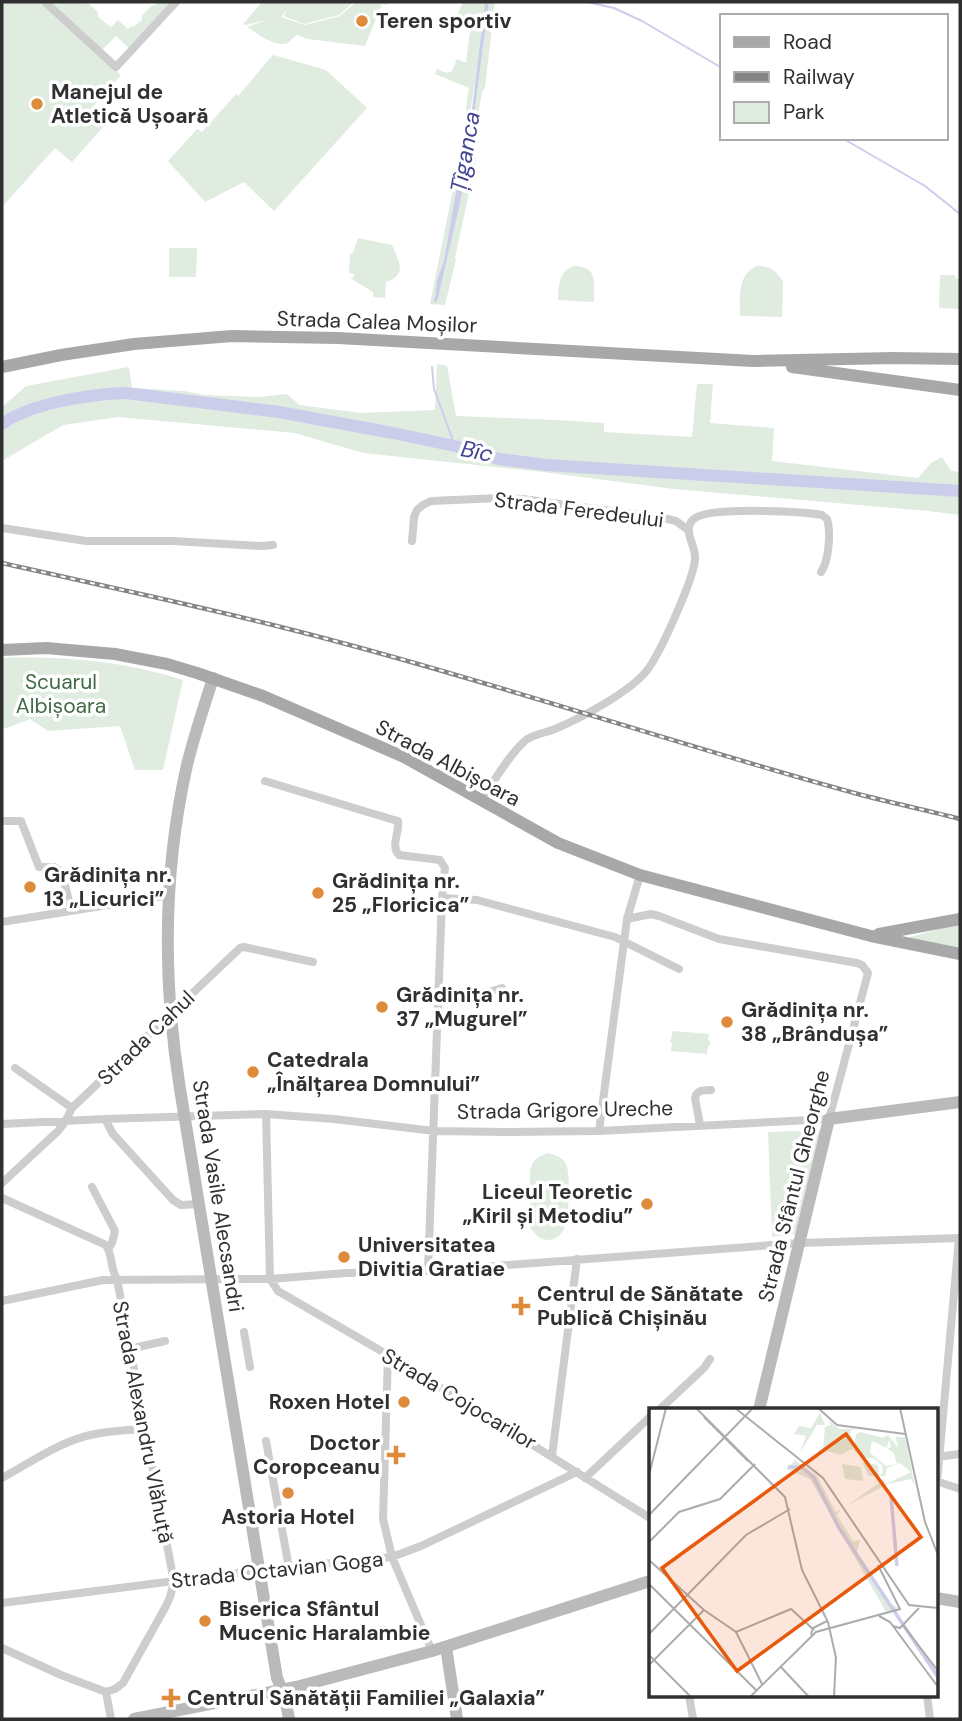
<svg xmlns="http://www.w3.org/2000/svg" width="962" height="1721" font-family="'DM Sans',sans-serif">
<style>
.green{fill:#dfecdf}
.water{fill:#cccdeb}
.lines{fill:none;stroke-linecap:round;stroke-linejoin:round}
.stream{stroke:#cccdeb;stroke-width:2}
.river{stroke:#cccdeb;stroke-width:12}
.street{stroke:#cdcdcd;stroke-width:8}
.secondary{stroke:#bababa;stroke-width:12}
.primary{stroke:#a8a8a8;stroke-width:12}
.rail-casing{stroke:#858585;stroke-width:4.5}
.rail{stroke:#fff;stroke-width:2;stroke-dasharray:5;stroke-linecap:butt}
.poi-dot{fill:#de8c3b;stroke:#fff;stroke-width:2.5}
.labels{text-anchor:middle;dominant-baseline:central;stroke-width:7;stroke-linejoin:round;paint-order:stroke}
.poi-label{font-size:21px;font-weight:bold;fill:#303030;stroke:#fff;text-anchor:start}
.street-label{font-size:21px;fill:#303030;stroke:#fff}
.park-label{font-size:21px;fill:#3f6a43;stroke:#fff}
.water-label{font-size:23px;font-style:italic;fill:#41448f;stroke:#fff}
.inset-river{fill:none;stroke:#cccdeb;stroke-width:3.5}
.inset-road{fill:none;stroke:#acacac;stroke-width:2}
.view{fill:#e8590c;fill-opacity:0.15;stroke:#e8590c;stroke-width:3.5}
.inset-edge{fill:none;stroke:#303030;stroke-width:3.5}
</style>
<rect width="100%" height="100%" fill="#fff"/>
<!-- green -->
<path class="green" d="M2 2H40L121 75 89 111 105 125 72 162 55 148 2 207Z
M49 2H82L87 4 88 3 98 12V17L111 27 118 20 128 29 131 26 133 27 142 20V16L152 5 153 6 159 2H172L129 48 116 36 102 50Z
M262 2H354L339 15 304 24 284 16 287 10 281 17 305 25 340 16 356 2H390L387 5 382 4 365 46 308 39 297 35C293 37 292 40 289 42 278 50 255 32 247 27L267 20 246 25 243 24Z
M463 2H485L477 68 461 172 457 186 444 260 437 280 435 298 433 301H437L460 204 468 161 489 2H495L485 88 482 92 472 150 476 160 455 258 456 259 445 305 430 304 468 114 466 109 469 88 435 74 437 69 447 73 452 71 457 59 466 63 471 24 459 19 457 15Z
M273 55 326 70 367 108 274 211 244 182 205 202 168 161 197 129 202 132 236 94 238 96Z
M358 238 392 245C398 260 409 274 386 282L385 298 373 297V292L350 278 354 277V274L349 273 350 254 353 253Z
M169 248H197L196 277H169Z
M574 266C600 267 593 284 594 302L558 300C559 285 558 272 574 266Z
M757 266C770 266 777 271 783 282L782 317 740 316C740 298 737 274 757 266Z
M940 275H955V278L960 279V309L939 308Z
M437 364 447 366 456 416 555 420 604 423V432L692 437 697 384H713L710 423 774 428 772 461 918 478 931 463 942 457 951 471 960 472V515L928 511 674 489 543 472 363 453 295 433 118 417 63 425 2 461V407L26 386 129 367 132 388 184 391 205 395 259 397 287 394 299 405 361 413 435 410Z
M2 658C63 656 124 661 183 680L163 770H135L120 726 48 731 30 719 4 729 2 722Z
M960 923V949L907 938Z
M673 1031 709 1034 708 1040 710 1041V1045L708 1046 707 1054 671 1051 672 1043H670Z
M821 1130 795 1234 772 1237 768 1132Z
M548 1153C556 1155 562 1157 566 1164 571 1174 569 1219 564 1229 561 1236 554 1240 547 1240 539 1240 534 1233 530 1227V1171C532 1159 538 1157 548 1153Z"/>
<!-- water -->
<path class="water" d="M485 2H489L468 161 460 204 437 302 433 301 435 298 437 280 444 260 457 186 461 172 472 109Z"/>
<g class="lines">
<!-- stream -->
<path class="stream" d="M587 2 614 8 642 21 722 68
M842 138 925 186 960 214
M432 367 434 389 455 446"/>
<!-- river -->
<path class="river" d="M2 424C31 403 91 394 126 393L279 412 393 433 455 446 499 459 546 465 960 491"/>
<!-- street -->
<path class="street" d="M45 2 116 67 176 2
M2 528 86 541H173L262 546 273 545
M412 541 414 517 417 510 423 505 431 501 500 498 523 499 663 518 676 521 688 530
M265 781 394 820 398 821C400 832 390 846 399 855L440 860 445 868 442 898 428 1271
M481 800C493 783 510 753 526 740 534 734 545 733 555 729 581 718 632 691 648 669 660 653 696 575 695 557 695 544 681 528 695 518 712 507 800 511 822 515L827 519C831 532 829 561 821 572
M2 821H21L39 867H54L62 872 71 910
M442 898 477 900 615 937 679 969
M2 922 170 895
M439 998 475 996 502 988
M15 1068 72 1108
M266 1114 270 1279 278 1291 388 1355 650 1518
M105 1119 113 1134 173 1200 181 1205 199 1204
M2 1124 105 1119 266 1114 334 1119 434 1131 506 1132 599 1131 829 1119 868 973 862 965 857 963 719 939 659 916 651 914 627 919
M700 1125 695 1098C697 1089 704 1091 711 1090
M599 1131 627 919 640 875
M2 1183 58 1131 65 1122 72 1108 240 948 244 947 313 962
M92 1187 115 1231 112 1243 109 1248
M2 1198 106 1245C113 1256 110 1269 117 1279L174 1582 170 1597 166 1606 123 1683 115 1689 106 1692
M2 1301 103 1280 270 1279 346 1273 428 1271 800 1243 960 1238
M244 1332 250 1367
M129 1349 165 1341
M388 1355 383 1519 392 1557 432 1651
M659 1410 704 1368 710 1359
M266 1441 289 1568
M552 1456 577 1259
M936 1457 960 1454
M2 1478C31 1462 62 1440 95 1434 111 1431 128 1430 144 1429
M585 1478 650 1417
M936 1481 960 1489
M937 1482 959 1238
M2 1603 260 1570 392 1557 421 1546 577 1472
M2 1648 61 1675 106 1692
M106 1692 111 1719
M689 1695 693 1719
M927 1695 930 1719"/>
<!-- secondary -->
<path class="secondary" d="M213 678C204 707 194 736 187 765 163 871 163 983 180 1089L277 1678 285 1697 289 1719
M759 1410 829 1119 960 1102
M936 1598 960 1602
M446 1647 457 1719
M134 1719 296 1687 432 1651 650 1581"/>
<!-- primary -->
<path class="primary" d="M2 367 61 355 134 344 232 336 338 338 753 361 893 358 960 359
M792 367 960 390
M2 650 46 648 115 654 167 664 197 673 263 696 404 757 558 843 640 875 871 936 960 954
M879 934 960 919"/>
<!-- rail casing -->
<g class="rail-casing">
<path id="rail" d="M2 563C117 589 232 613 346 644 518 690 686 747 858 794 892 803 926 810 960 819"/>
</g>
<!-- rail -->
<use href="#rail" class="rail"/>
</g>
<!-- markers -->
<g class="poi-dot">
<circle cx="362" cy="21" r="7"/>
<circle cx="37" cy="104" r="7"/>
<circle cx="30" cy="887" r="7"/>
<circle cx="318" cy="893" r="7"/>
<circle cx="382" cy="1007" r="7"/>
<circle cx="727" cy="1022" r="7"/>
<circle cx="253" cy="1072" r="7"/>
<circle cx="647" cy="1204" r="7"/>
<circle cx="344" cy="1257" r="7"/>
<path d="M517.5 1295.5h7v7h7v7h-7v7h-7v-7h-7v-7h7z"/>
<circle cx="404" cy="1402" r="7"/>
<path d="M392.5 1444.5h7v7h7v7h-7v7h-7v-7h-7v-7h7z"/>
<circle cx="288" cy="1493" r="7"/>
<circle cx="205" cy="1621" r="7"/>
<path d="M167.5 1687.5h7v7h7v7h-7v7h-7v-7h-7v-7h7z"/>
</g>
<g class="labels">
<!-- poi labels -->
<g class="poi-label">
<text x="376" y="21">Teren sportiv</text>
<text x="51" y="92">Manejul de<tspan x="51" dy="24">Atletică Ușoară</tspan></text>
<text x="44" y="875">Grădinița nr.<tspan x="44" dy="24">13 „Licurici”</tspan></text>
<text x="332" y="881">Grădinița nr.<tspan x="332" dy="24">25 „Floricica”</tspan></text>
<text x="396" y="995">Grădinița nr.<tspan x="396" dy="24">37 „Mugurel”</tspan></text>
<text x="741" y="1010">Grădinița nr.<tspan x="741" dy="24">38 „Brândușa”</tspan></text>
<text x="267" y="1060">Catedrala<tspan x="267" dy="24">„Înălțarea Domnului”</tspan></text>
<text x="633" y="1192" text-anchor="end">Liceul Teoretic<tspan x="633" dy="24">„Kiril și Metodiu”</tspan></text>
<text x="358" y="1245">Universitatea<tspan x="358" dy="24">Divitia Gratiae</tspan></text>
<text x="537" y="1294">Centrul de Sănătate<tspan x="537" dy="24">Publică Chișinău</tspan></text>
<text x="390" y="1402" text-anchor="end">Roxen Hotel</text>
<text x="380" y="1443" text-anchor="end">Doctor<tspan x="380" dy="24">Coropceanu</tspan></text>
<text x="288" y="1517" text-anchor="middle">Astoria Hotel</text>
<text x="219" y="1609">Biserica Sfântul<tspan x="219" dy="24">Mucenic Haralambie</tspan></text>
<text x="187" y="1698">Centrul Sănătății Familiei „Galaxia”</text>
</g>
<!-- street labels -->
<g class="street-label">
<text transform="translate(377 322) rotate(2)">Strada Calea Moșilor</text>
<text transform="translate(579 510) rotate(7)">Strada Feredeului</text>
<text transform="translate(448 763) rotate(28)">Strada Albișoara</text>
<text transform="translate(146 1038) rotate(-44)">Strada Cahul</text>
<text transform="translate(565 1110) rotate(-1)">Strada Grigore Ureche</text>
<text transform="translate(794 1186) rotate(-76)">Strada Sfântul Gheorghe</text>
<text transform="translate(218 1196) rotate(81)">Strada Vasile Alecsandri</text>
<text transform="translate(459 1399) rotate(31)">Strada Cojocarilor</text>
<text transform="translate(143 1422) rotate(79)">Strada Alexandru Vlăhuță</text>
<text transform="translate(277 1570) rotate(-6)">Strada Octavian Goga</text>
</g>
<!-- park labels -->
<g class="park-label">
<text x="61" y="682">Scuarul<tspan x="61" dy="24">Albișoara</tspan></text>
</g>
<!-- water labels -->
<g class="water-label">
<text transform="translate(465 152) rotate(-80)">Țîganca</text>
<text transform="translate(477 451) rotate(11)">Bîc</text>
</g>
</g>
<!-- overview -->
<g transform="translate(649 1408)">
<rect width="289" height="289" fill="#fff"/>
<path d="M171 5 176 17H168L151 45 157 28 145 26 150 18 162 20ZM179 12 190 21H207L201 23 205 42H211L205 38 207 26 212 24 234 30 239 27 249 40 247 29H256L266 78 262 71 239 76 199 97 235 71 237 76 262 64 251 55 238 60 236 68H220L213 54 229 57 230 67 234 65 233 57 224 50H215L202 41 192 47 174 42 176 19 182 17ZM240 31 242 39 239 41 245 45 248 56 237 58 221 45 223 33 238 40ZM146 52 168 68 187 104 192 101 188 107 204 133 211 132 208 145 217 161 238 193 249 200 237 204 161 71 137 61ZM193 56 212 59 214 73 196 71Z" fill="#dfecdf" fill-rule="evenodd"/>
<path class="inset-river" d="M139 59H153L165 70 190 120 289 269M242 88 248 158"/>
<path class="inset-road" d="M47 0 136 89 153 162 179 214 187 250M86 0 174 70 260 197 289 200M169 0 188 17 256 26M251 0 276 114 289 147M55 9 99 53M0 67 17 0M0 107 104 0M0 134 30 104 71 91 106 56M0 152 55 202 0 257M0 176 107 282M55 202 87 224 113 276M230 208 241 214 289 279M254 217 289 263M244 218 251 220 270 200M87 224 142 201 165 222M0 226 97 127 141 101M162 227 164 220 178 213M0 247 42 289M131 258 160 289M101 289 167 224 251 201 229 157M185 289 187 248"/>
<path class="view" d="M197 26 272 129 88 263 13 160Z"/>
<rect width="289" height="289" class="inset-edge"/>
</g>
<!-- border -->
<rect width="962" height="1721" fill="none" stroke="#303030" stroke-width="7"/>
<!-- legend -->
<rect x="720" y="14" width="228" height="126" fill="#ffffff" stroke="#acacac" stroke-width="2"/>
<rect x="734" y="37" width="35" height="10" fill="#a8a8a8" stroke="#acacac" stroke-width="2"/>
<text x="783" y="49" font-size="21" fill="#303030">Road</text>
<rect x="734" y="72" width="35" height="10" fill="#858585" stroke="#acacac" stroke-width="2"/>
<text x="783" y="84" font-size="21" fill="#303030">Railway</text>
<rect x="734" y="102" width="35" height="21" fill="#dfecdf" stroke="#acacac" stroke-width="2"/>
<text x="783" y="119" font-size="21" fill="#303030">Park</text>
</svg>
